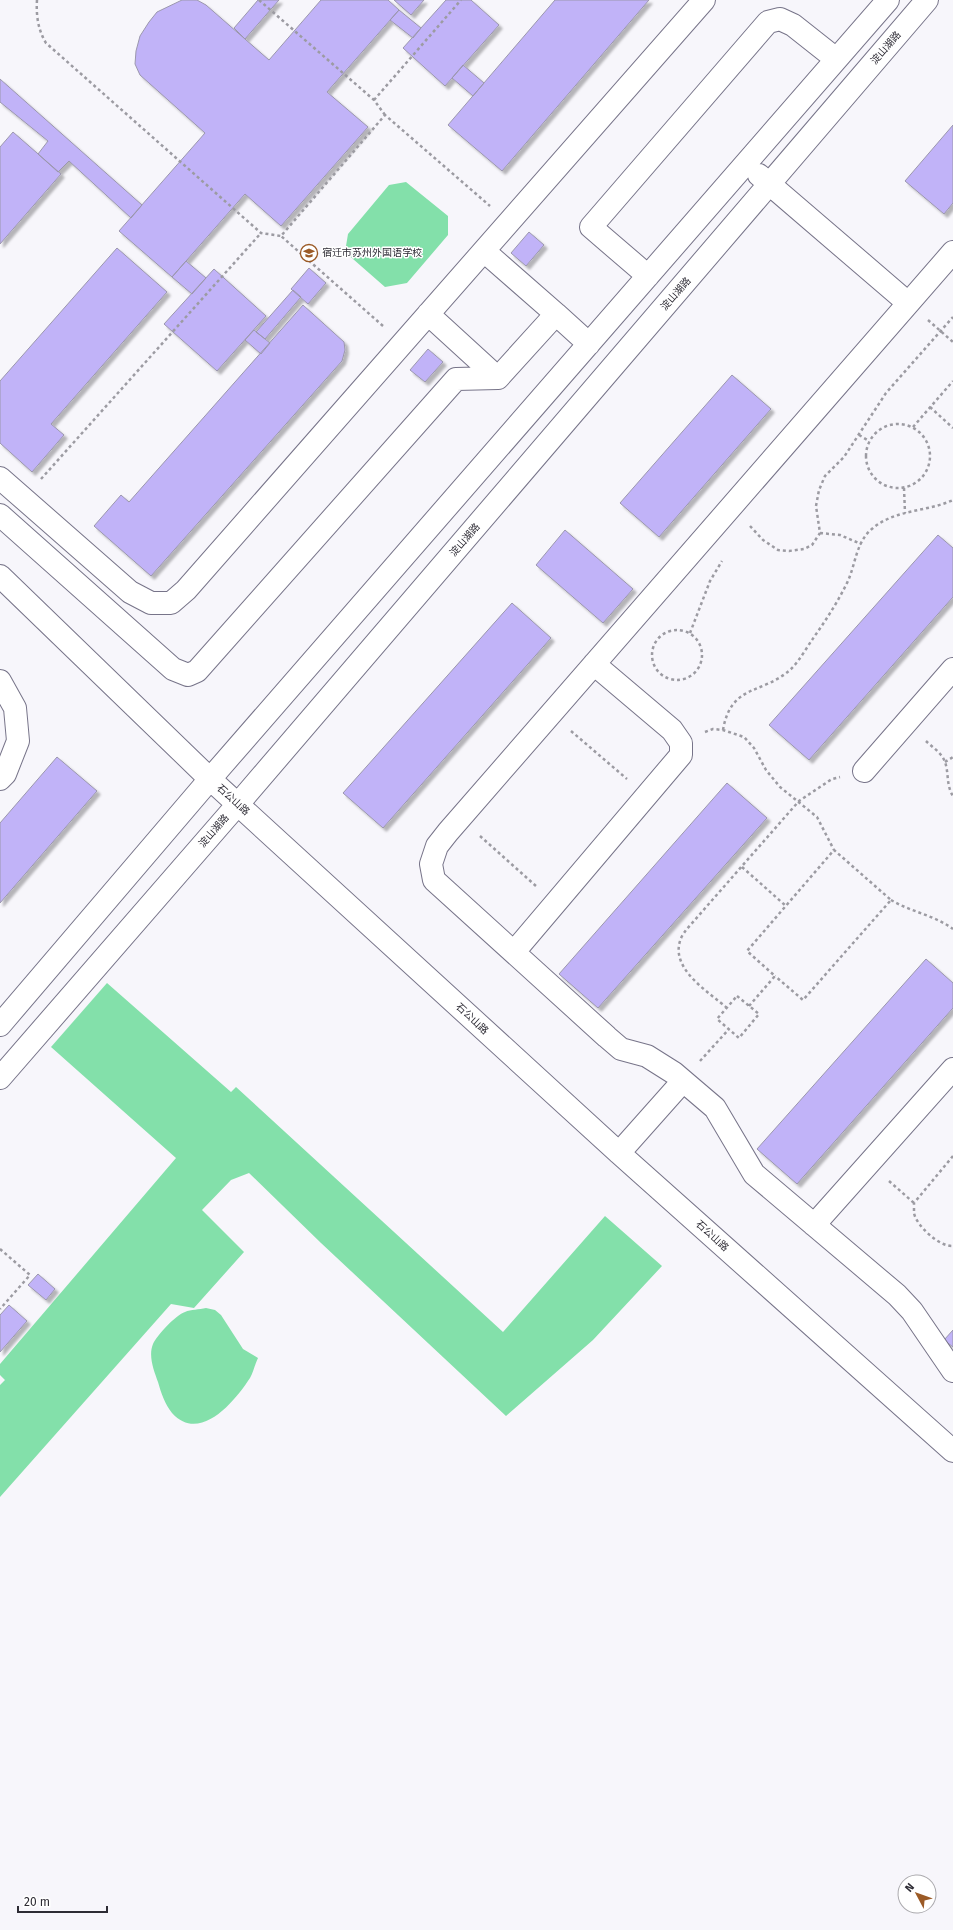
<svg xmlns="http://www.w3.org/2000/svg" width="953" height="1930" font-family="'Fira Sans','Noto Sans SC',sans-serif">
<style>
.green{fill:#83e0aa}
.building{fill:#c1b3f8;stroke:#9b97ad;filter:url(#shadow)}
.lines{fill:none;stroke-linecap:round;stroke-linejoin:round}
.minor-casing{stroke:#777489;stroke-width:24}
.path{stroke:#9c9ba2;stroke-width:2.5;stroke-dasharray:3 3;stroke-linecap:butt}
.minor{stroke:#fff;stroke-width:22}
.labels{text-anchor:middle;dominant-baseline:central;stroke-width:3;stroke-linejoin:round;paint-order:stroke}
.street-label{font-size:10px;fill:#2d2b34;stroke:#fff}
.poi-label{font-size:10px;fill:#2d2b34;stroke:#fff;text-anchor:start}
</style>
<defs>
<filter id="shadow"><feDropShadow dx="3.5" dy="3.5" stdDeviation="1" flood-color="#0004"/></filter>
</defs>
<rect width="100%" height="100%" fill="#f7f6fb"/>
<!-- green -->
<path class="green" d="M406 182 448 216V235L407 283 385 287 345 252 348 234 389 185Z
M107 983 231 1092 236 1087 503 1332 605 1216 662 1266 593 1340 506 1416 321 1243 249 1173 231 1180 202 1210 244 1252 194 1308 171 1304 0 1497V1385L5 1380 0 1375V1364L176 1158 51 1047Z
M206 1308 215 1310 221 1315 243 1349 258 1358C255 1364 253 1373 250 1378 235 1401 200 1444 172 1413 165 1404 161 1393 158 1382 154 1371 148 1356 153 1344 157 1335 176 1315 185 1312 191 1309 199 1310 206 1308Z"/>
<!-- building -->
<path class="building" d="M182 0H197L206 5 269 60 321 0H388L399 10 327 92 368 127 281 226 245 194 172 277 119 231 205 133 140 75 135 64 136 51 140 36 149 22 157 12Z
M258 0H279L245 39 234 28Z
M394 0H424L411 15Z
M446 0H471L499 25 445 86 403 48Z
M555 0H649L502 171 448 125Z
M399 10 421 28 413 38 390 20Z
M463 65 484 83 473 96 452 78Z
M0 79 142 205 131 218 69 161 58 172 38 154 48 141 0 102Z
M953 125V203L944 214 905 181Z
M13 132 61 174 0 244V147Z
M529 232 544 245 526 266 511 253Z
M117 248 167 292 51 424 64 435 32 472 0 443V381Z
M186 261 206 278 192 294 172 277Z
M309 268 326 283 308 304 291 289Z
M214 269 266 316 217 371 164 324Z
M293 290 301 297 265 339 256 332Z
M303 305 344 342 345 350 342 361 151 576 94 526 121 495 129 502Z
M254 330 270 343 261 354 245 340Z
M428 349 443 362 425 382 410 370Z
M732 375 771 409 659 537 620 503Z
M565 530 633 589 603 623 536 565Z
M938 535 953 548V597L809 760 769 725Z
M512 603 551 638 383 828 343 793Z
M57 757 97 791 0 903V823Z
M727 783 767 818 598 1008 559 974Z
M926 959 953 983V1008L797 1184 757 1149Z
M38 1274 55 1289 46 1300 28 1285Z
M9 1305 27 1321 0 1352V1315Z
M953 1330V1347L944 1340Z"/>
<g class="lines">
<!-- minor casing -->
<g class="minor-casing">
<path id="minor" d="M759 175 908 303
M484 251 556 314
M953 252 448 832 437 846 431 864 434 880 607 1037 621 1049 647 1056 674 1073 715 1108 754 1174 897 1295 912 1311 953 1371
M648 276 591 227 768 22 780 19 793 25 836 59
M428 314 498 378
M0 478 130 592 151 603H171L186 590 704 0
M0 515 173 669 188 675 197 671 456 379 498 378 556 314 589 344
M0 576 210 779 619 1153 953 1451
M0 681 15 708 18 741 5 774 0 779
M864 771 953 669
M514 952 681 755V743L672 730 594 664
M0 1025 210 779 888 0
M0 1078 238 804 927 0
M619 1153 683 1081
M814 1225 953 1069"/>
</g>
<!-- path -->
<path class="path" d="M37 0C36 15 38 30 46 43L261 233 281 236
M259 0 374 100 385 115
M374 100 461 0
M928 320 953 342
M383 326 281 236 385 115 490 206
M930 407 953 428
M866 456a32 32 0 1 1 64 0a32 32 0 1 1-64 0Z
M913 427 953 381
M859 435 869 441
M41 479 261 233
M904 488 905 513
M750 526 763 540 778 550 789 551 804 549 812 545 820 533 816 506 819 490 825 476 844 457 886 393 953 317
M820 533 840 535 861 544
M652 655a25 25 0 1 1 50 0a25 25 0 1 1-50 0Z
M690 633 710 581 722 561
M723 730C731 683 763 695 791 669 800 660 807 647 814 637 826 620 837 603 846 585 856 566 855 542 873 528 896 509 927 512 953 500
M571 731 627 779
M705 732 713 729 723 730 744 737 754 748 766 770 780 787 817 817 834 850
M926 741C932 747 942 753 945 762 949 773 946 785 953 796
M945 762 953 757
M480 836 536 886
M742 867 786 906
M891 900C911 912 934 915 953 929
M737 996 759 1014 739 1038 717 1019Z
M749 1006 775 976 747 951 834 850 891 900 803 1000 775 976
M727 1008C709 992 671 970 680 941 681 937 684 933 686 930L799 801 832 779 840 777
M700 1061 729 1029
M953 1156 914 1203C914 1206 914 1210 914 1213 916 1225 939 1247 953 1246
M889 1181 914 1203
M0 1249 30 1275 0 1309"/>
<!-- minor -->
<use href="#minor" class="minor"/>
</g>
<!-- icons -->
<defs>
<g id="school-ring" transform="scale(0.9)"><circle r="9.5" fill="#fff" stroke="#9b5a26" stroke-width="1.5"/><path d="M0-5L7-2L0 1L-7-2ZM-4 1L0 2.5L4 1V4Q0 6-4 4Z" fill="#9b5a26"/></g>
</defs>
<g fill-rule="evenodd">
<use href="#school-ring" x="309" y="253"/>
</g>
<g class="labels">
<!-- street labels -->
<g class="street-label">
<text transform="translate(886 48) rotate(-49)">淀山湖路</text>
<text transform="translate(676 294) rotate(-49)">淀山湖路</text>
<text transform="translate(465 540) rotate(-49)">淀山湖路</text>
<text transform="translate(233 800) rotate(42)">石公山路</text>
<text transform="translate(214 831) rotate(-49)">淀山湖路</text>
<text transform="translate(472 1019) rotate(43)">石公山路</text>
<text transform="translate(712 1236) rotate(42)">石公山路</text>
</g>
<!-- poi labels -->
<g class="poi-label">
<text x="322" y="253">宿迁市苏州外国语学校</text>
</g>
</g>
<!-- north arrow -->
<g transform="translate(917 1894) rotate(311)"><circle r="19" fill="#ffffff" stroke="#abaaae"/>
<path d="M0-3L7 15L0 10L-7 15Z" fill="#9b5a26"/>
<text y="-6" font-size="11" font-weight="bold" text-anchor="middle" fill="#2d2b34">N</text>
</g>
<!-- scale -->
<path d="M18 1906v6h89v-6" fill="none" stroke="#2d2b34" stroke-width="2"/>
<text x="24" y="1906" font-size="12" fill="#2d2b34" stroke="#ffffff" stroke-width="3" paint-order="stroke">20 m</text>
</svg>
